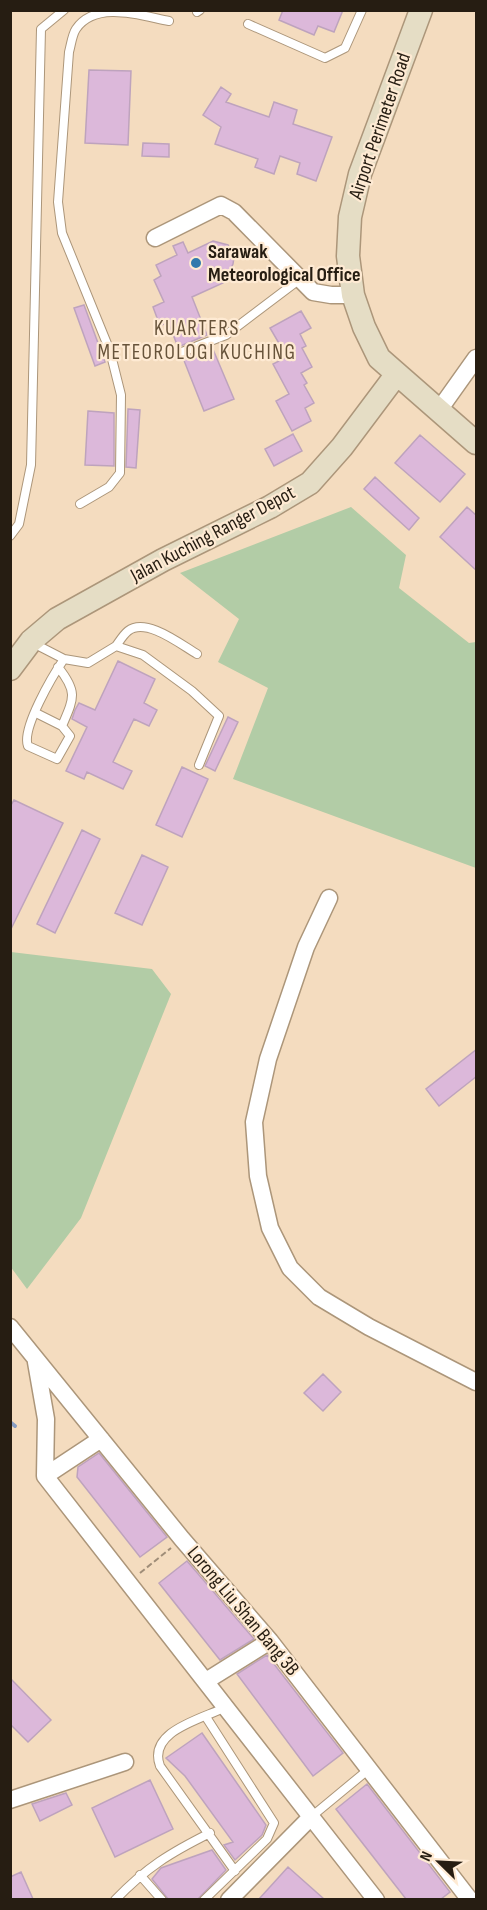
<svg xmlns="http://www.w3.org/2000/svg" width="487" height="1910" font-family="'Sofia Sans Condensed',sans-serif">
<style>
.green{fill:#b2cca6}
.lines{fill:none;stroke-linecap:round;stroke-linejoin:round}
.stream{stroke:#879dc3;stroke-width:4}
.building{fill:#dcb8da;stroke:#bea3bd;stroke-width:1.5}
.lane-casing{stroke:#ac967a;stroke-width:10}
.street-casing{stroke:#ac967a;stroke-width:19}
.secondary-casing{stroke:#ac967a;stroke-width:25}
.path{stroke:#9f8d78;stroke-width:2;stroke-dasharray:6 3;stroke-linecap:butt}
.lane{stroke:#fff;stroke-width:8}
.street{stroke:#fff;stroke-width:16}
.secondary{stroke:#e5ddc5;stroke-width:22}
.poi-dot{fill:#3079ad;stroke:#feead3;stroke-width:2}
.labels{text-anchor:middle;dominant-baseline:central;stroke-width:4.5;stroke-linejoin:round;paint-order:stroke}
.street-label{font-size:20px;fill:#261d12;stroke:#feead3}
.poi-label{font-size:20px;font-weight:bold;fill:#261d12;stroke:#feead3;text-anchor:start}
.neighbourhood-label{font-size:21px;letter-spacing:1.5px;fill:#67533a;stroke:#feead3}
</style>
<rect width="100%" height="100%" fill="#f4dcbf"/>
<!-- green -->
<path class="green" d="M351 507 406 555 399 588 469 643 476 642V868L233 779 268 688 218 662 239 619 180 573Z
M11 952 152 969 171 994 81 1218 27 1289 10 1266Z"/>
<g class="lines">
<!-- stream -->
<path class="stream" d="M10 1422 15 1426"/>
</g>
<!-- building -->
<path class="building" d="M283 10H343L334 32 318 26 314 35 279 20Z
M89 70 131 71 128 145 85 143Z
M221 87 231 94 226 102 269 117 274 102 297 110 293 124 332 137 316 181 297 174 300 163 280 156 274 174 255 167 258 159 215 144 221 127 203 115Z
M143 143 169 144V157L142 156Z
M213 241 228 245 234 257 233 264 230 270 219 275 223 283 192 297 207 335 178 347 168 322 160 326 153 307 164 302 154 280 161 276 156 265 177 255 173 246 183 242 188 253Z
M84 305 105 362 95 366 74 308Z
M301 311 311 328 300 334 306 346 302 348 312 367 301 373 307 383 304 385 314 403 305 408 311 421 292 431 276 401 289 394 273 364 287 357 270 328Z
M212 347 234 399 204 411 183 358Z
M128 409 140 410 136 468 126 467Z
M88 411 114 413V466L85 465Z
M293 434 302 451 274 466 265 449Z
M420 435 465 474 440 502 395 463Z
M375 477 419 518 409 530 364 489Z
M467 507 477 516V571L440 537Z
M118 661 155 679 144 703 157 710 149 726 134 719 113 762 132 771 123 789 87 772 84 779 66 771 87 727 72 719 75 710 79 703 95 710Z
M228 717 238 722 215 771 205 766Z
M182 767 208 779 182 837 156 825Z
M14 800 63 823 10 931V807Z
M82 830 100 839 55 933 37 924Z
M142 855 168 867 142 925 115 913Z
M477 1049V1076L439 1106 426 1089Z
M323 1374 341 1392 323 1411 304 1393Z
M99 1453 167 1537 140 1557 77 1477 78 1467Z
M187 1561 254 1639 220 1660 159 1583Z
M267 1655 343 1753 313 1776 237 1674Z
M10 1678 51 1720 28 1742 10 1724Z
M202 1733 266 1825 262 1835 235 1860 224 1845 233 1842 185 1776 166 1758Z
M150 1780 173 1829 115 1857 92 1808Z
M367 1784 450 1892 441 1899H406L336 1809Z
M66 1793 72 1805 40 1821 32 1804Z
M212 1850 226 1870 198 1899H168L152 1879 161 1868Z
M288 1867 324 1899H259Z
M21 1872 33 1899H10V1877Z"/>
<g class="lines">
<!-- lane casing -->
<g class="lane-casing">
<path id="lane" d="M197 12 200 10
M248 24 325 58 345 48 362 10
M182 352 226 335 300 279
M80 504 109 487 120 473 121 395 110 351 62 233 58 202 69 52C71 45 72 35 76 29 96 0 142 16 169 21
M10 536 19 524 31 465 41 29 64 10
M31 642 64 659 88 663 116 646 143 655 192 691 219 716 199 765
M116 646C119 642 123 635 128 631 146 617 180 644 197 654
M58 667C78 692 74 698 62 726L70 736 57 759 28 746C21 729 53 675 64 659
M36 713 62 726
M226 1707C202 1719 147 1731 160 1766L235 1871
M311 1817 369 1769
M140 1875 162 1900
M115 1900C147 1867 170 1853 210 1833
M204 1900 267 1839 274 1823 206 1717"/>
</g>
<!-- street casing -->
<g class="street-casing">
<path id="street" d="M155 238 221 205 234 212 313 292 331 295H353
M439 410 476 358
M329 898 306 947 268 1059 254 1122 258 1176 270 1228 290 1268 319 1297 369 1327 476 1382
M10 1327 182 1539 270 1641 470 1900
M36 1362 46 1419 45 1476 376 1900
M45 1476 101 1439
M206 1681 270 1641
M10 1800 125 1762
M229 1900 311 1817"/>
</g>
<!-- secondary casing -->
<g class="secondary-casing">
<path id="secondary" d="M421 10 360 174 350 217 348 256 353 295 364 327 379 358 476 443
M10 669 31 641 57 619 163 560 270 507 310 483 342 447 396 375"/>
</g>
<!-- path -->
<path class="path" d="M140 1573 171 1548"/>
<!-- lane -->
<use href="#lane" class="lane"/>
<!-- street -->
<use href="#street" class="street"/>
<!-- secondary -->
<use href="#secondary" class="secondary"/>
</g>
<!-- markers -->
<circle class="poi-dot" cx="196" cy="263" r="6"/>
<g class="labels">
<!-- street labels -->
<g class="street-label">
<text transform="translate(380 126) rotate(-71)">Airport Perimeter Road</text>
<text transform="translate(213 534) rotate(-28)">Jalan Kuching Ranger Depot</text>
<text transform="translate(243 1611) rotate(50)">Lorong Liu Shan Bang 3B</text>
</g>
<!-- poi labels -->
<g class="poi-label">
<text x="208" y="252">Sarawak<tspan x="208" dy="23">Meteorological Office</tspan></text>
</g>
<!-- neighbourhood labels -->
<g class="neighbourhood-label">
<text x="197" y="328">KUARTERS<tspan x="197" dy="24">METEOROLOGI KUCHING</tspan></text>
</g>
</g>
<!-- border -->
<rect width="487" height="1910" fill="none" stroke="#261d12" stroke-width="24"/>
<!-- north arrow -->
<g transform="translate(439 1862) rotate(294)" stroke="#feead3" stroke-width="4.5" paint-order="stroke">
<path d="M0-4.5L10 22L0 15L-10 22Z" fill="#261d12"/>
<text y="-9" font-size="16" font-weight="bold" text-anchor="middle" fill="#261d12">N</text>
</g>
</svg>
